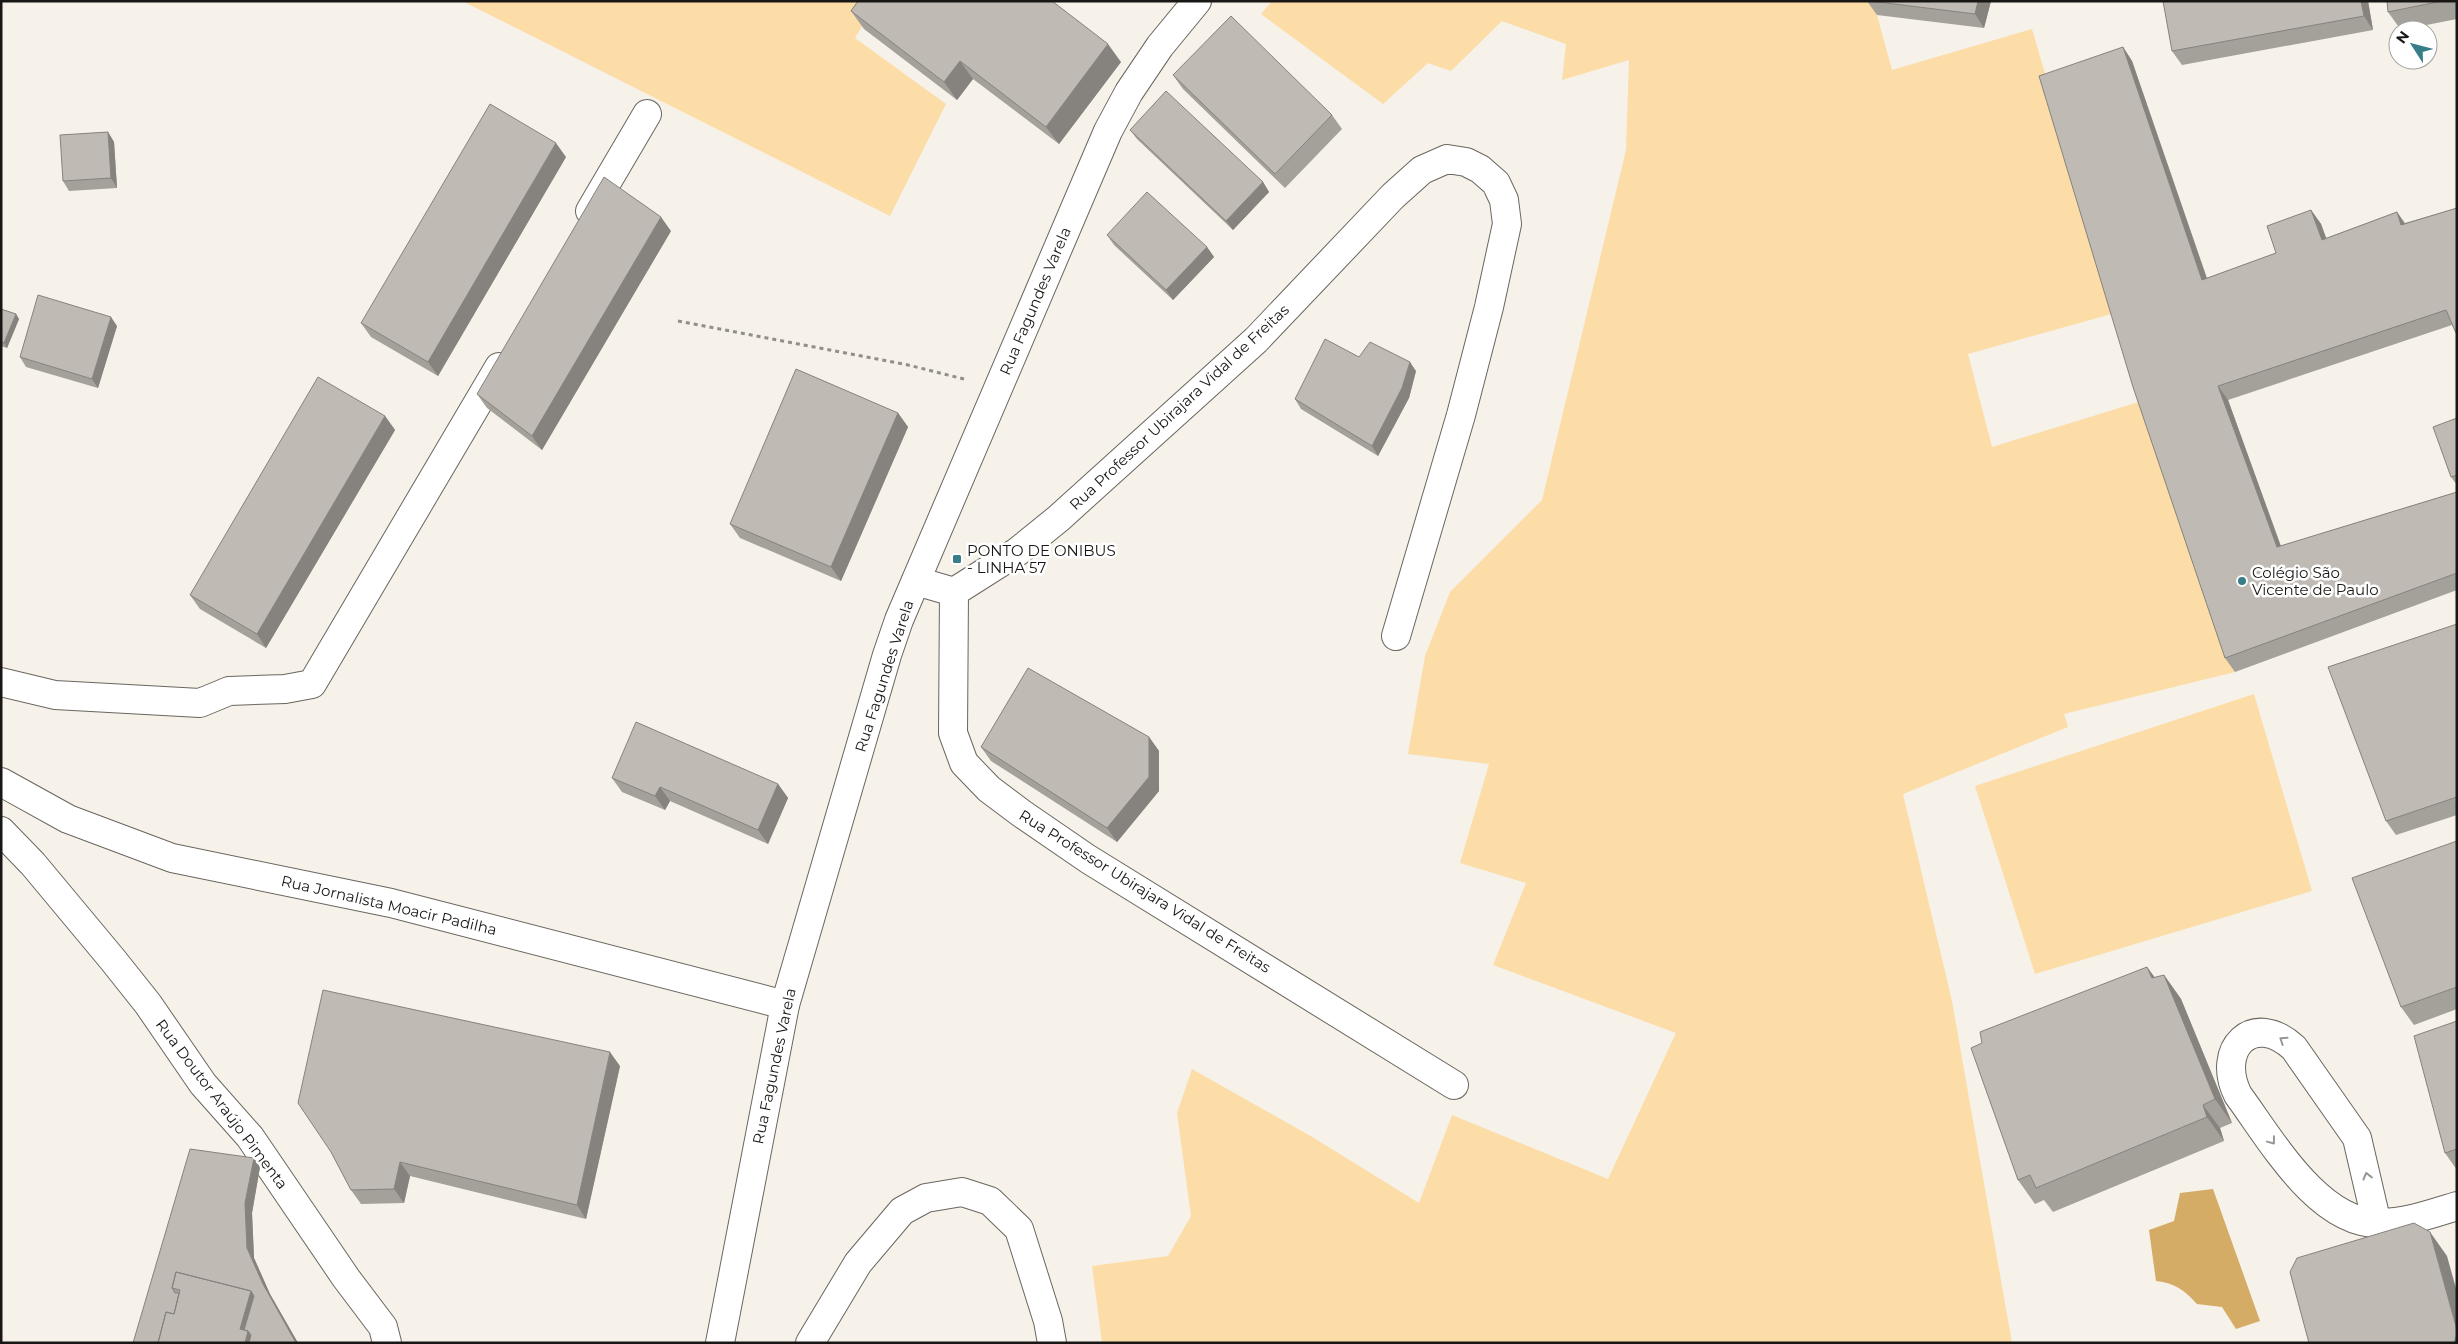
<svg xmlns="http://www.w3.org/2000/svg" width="2458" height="1344" font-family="Montserrat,sans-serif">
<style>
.green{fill:#fcdda8}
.water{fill:#d5ac65}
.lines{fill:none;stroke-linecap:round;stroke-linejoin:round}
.minor-casing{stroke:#6a665f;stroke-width:30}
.major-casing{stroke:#6a665f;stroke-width:30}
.path{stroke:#928e89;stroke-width:3;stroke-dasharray:4 4;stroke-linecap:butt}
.minor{stroke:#fff;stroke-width:28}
.major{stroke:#fff;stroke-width:28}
.wall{fill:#a4a09a}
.shaded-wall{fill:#86827d}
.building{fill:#bfbab3;stroke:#86827d}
.oneway{stroke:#989796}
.poi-dot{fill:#377e89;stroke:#fff;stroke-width:2}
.labels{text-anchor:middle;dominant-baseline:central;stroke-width:5;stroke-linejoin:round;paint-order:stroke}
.street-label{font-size:15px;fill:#191715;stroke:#fff}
.poi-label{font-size:15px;fill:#191715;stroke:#fff;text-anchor:start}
</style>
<rect width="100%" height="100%" fill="#f6f1e9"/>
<!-- green -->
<path class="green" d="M462 1H877L855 38 946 104 890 216Z
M1272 1H1880L1877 15 1892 70 2032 29 2115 313 1968 354 1992 447 2142 401 2235 672 2064 714 2068 727 1903 794 1952 1001 2012 1343H1102L1092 1266 1168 1256 1191 1216 1177 1113 1192 1069 1314 1138 1419 1203 1452 1115 1608 1179 1676 1033 1493 965 1526 883 1460 863 1489 764 1408 754 1425 656 1450 592 1542 500 1626 150 1629 60 1562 80 1566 44 1502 21 1451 71 1428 63 1383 104 1261 14Z
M2254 694 2312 891 2035 974 1975 786Z"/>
<!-- water -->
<path class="water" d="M2213 1189 2260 1321 2236 1329 2222 1307 2197 1304C2184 1290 2175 1283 2156 1281L2149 1230 2174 1221 2180 1193Z"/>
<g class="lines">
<!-- minor casing -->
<g class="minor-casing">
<path id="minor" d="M590 211 647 114
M916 581 954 592 1017 552 1059 518 1256 340 1393 196 1422 170 1447 159 1466 162 1480 169 1496 183 1504 200 1507 224 1489 307 1461 415 1396 636
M954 592 953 733 964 763 989 789 1021 813 1088 859 1454 1085
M1 682 55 695 200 703 229 691 285 689 312 684 499 367
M1 782 68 819 172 858 391 903 785 1005
M1 831 33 864 113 960 148 1004 203 1084 250 1137 346 1278 383 1327 387 1343
M2377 1224 2357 1138 2294 1048C2253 1010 2215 1049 2238 1095 2270 1138 2318 1224 2379 1223 2406 1223 2431 1214 2457 1206
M810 1343 858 1263 902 1211 926 1198 962 1192 990 1201 1019 1229 1048 1321 1052 1343"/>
</g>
<!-- major casing -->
<g class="major-casing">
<path id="major" d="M720 1343 785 1005 887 655 899 620 1108 131 1129 92 1160 46 1197 1"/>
</g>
<!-- path -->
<path class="path" d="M678 321 908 365 964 379"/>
<!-- minor -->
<use href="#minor" class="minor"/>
<!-- major -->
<use href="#major" class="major"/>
</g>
<!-- wall -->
<path class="wall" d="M1867 1H1991L1984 28 1877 15Z
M2368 1 2373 30 2182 65 2172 51Z
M2387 1H2457V19L2401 30 2388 12Z
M851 11 1121 62 1059 144 973 79 957 100 864 29Z
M2123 47 2132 61 2207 278 2276 253 2311 210 2321 224 2326 238 2397 212 2405 223 2457 208V335L2452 325 2228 400 2281 546 2457 492V590L2235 672 2225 658Z
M1173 75 1332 115 1342 129 1285 188 1183 89Z
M1130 130 1263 182 1269 192 1233 230 1137 139Z
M108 132 114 142 117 188 69 191 63 181Z
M566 157 438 376 371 337 361 323Z
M671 231 542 450 487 408 477 394Z
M1107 235 1207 247 1214 257 1173 300 1114 245Z
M1 309 16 314 19 319 7 348 1 346Z
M117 326 98 388 26 367 20 357Z
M1359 357 1416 371 1409 398 1378 456 1301 409 1295 399Z
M898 413 908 427 841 581 740 538 730 524Z
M385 416 395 430 266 648 200 609 190 595Z
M2457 418V485L2451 477Z
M2457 624V815L2396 835 2386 821Z
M1149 737 1159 751V791L1117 842 991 761 981 747Z
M612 778 778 784 788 798 768 844 670 801 665 810 622 792Z
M2457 841V1009L2414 1025 2401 1007Z
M2147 967 2155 978 2164 975 2181 999 2232 1123 2220 1128 2224 1141 2053 1212 2044 1200 2035 1204 2018 1180 1982 1043Z
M2457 1021V1170L2445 1153Z
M620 1066 586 1219 410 1176 404 1203 361 1204 351 1190 331 1152Z
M254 1158 260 1167 252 1213 254 1258 270 1294 298 1343H133Z"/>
<!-- shaded-wall -->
<path class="shaded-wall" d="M1978 1H1991L1984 28 1975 14Z
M2361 1H2368L2373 30 2364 16Z
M1108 44 1121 62 1059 144 1046 127Z
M2123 47 2132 61 2212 294 2202 280Z
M960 61 973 79 957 100 944 82Z
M108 132 114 142 117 188 111 178Z
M556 143 566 157 438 376 428 362Z
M1263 182 1269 192 1233 230 1226 221Z
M2311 210 2321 224 2332 254 2322 240Z
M2397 212 2406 226 2401 225Z
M661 217 671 231 542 450 532 436Z
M1207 247 1214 257 1173 300 1166 290Z
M16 314 19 319 7 348 4 343Z
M111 317 117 326 98 388 92 379Z
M1410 362 1416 371 1409 398 1378 456 1372 446Z
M2218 386 2228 400 2286 561 2277 547Z
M898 413 908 427 841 581 831 567Z
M385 416 395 430 266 648 257 634Z
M1149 737 1159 751V791L1117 842 1107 828Z
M778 784 788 798 768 844 758 830Z
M660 787 670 801 665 810 655 796Z
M2147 967 2164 990 2152 978Z
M2164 975 2181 999 2232 1123 2215 1099Z
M610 1052 620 1066 586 1219 577 1205Z
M2203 1105 2220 1128 2224 1141 2207 1117Z
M254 1158 260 1167 252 1213 254 1258 270 1294 298 1343H296L263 1284 247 1248 245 1203Z
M400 1162 410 1176 404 1203 394 1189Z
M2430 1232 2447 1256 2457 1292V1330Z
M251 1291 261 1305 256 1343H245L240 1329Z
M2457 1334V1343H2454Z"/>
<!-- building -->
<path class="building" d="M858 1H1052L1108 44 1046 127 960 61 944 82 851 11Z
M1870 1H1978L1975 14Z
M2163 1H2361L2364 16 2172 51Z
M2387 1H2442L2388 12Z
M1231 16 1332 115 1275 174 1173 75Z
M2123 47 2202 280 2276 253 2267 226 2311 210 2322 240 2397 212 2401 225 2457 208V333H2456L2446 310 2218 386 2277 547 2457 492V573L2225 658 2133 387 2039 76Z
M1166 91 1263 182 1226 221 1130 130Z
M490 104 556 143 428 362 361 323Z
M108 132 111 178 63 181 60 135Z
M604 177 661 217 532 436 477 394Z
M1147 192 1207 247 1166 290 1107 235Z
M38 295 111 317 92 379 20 357Z
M1 309 16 314 4 343 1 342Z
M1325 339 1359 357 1370 342 1410 362 1402 388 1372 446 1295 399Z
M796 369 898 413 831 567 730 524Z
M318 377 385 416 257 634 190 595Z
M2457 418V475L2451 477 2433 427Z
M2457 624V797L2386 821 2328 667Z
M1028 668 1149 737V777L1107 828 981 747Z
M636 722 778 784 758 830 660 787 655 796 612 778Z
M2457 841V987L2401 1007 2352 878Z
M2147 967 2152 978 2164 975 2215 1099 2203 1105 2207 1117 2036 1188 2030 1175 2018 1180 1971 1048 1982 1043 1980 1032Z
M323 990 610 1052 577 1205 400 1162 394 1189 351 1190 331 1152 298 1103Z
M2457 1021V1149L2445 1153 2414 1036Z
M190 1149 254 1158 245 1203 247 1248 263 1284 296 1343H249L251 1335 248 1331 244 1330 254 1296 251 1291 176 1272 172 1288 175 1293H179L174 1314 166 1312 158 1343H133Z
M2414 1223 2430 1232 2457 1330V1334L2454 1343H2309L2290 1272 2297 1258Z
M176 1272 251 1291 240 1329 248 1331 245 1343H158L166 1312 174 1314 180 1290 172 1288Z"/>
<!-- one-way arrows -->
<defs><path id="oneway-chevron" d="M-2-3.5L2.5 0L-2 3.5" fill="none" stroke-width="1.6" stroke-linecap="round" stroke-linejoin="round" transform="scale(1.25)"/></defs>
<g class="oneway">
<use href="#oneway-chevron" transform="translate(2283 1040) rotate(-146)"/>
<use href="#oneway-chevron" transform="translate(2272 1141) rotate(53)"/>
<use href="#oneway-chevron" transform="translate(2367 1176) rotate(-104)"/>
</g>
<!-- markers -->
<g class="poi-dot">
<rect x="952" y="554" width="10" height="10" rx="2.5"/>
<circle cx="2242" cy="581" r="5"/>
</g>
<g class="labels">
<!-- street labels -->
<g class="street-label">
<text transform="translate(1035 301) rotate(-67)">Rua Fagundes Varela</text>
<text transform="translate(1179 407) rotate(-43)">Rua Professor Ubirajara Vidal de Freitas</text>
<text transform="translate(884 676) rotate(-72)">Rua Fagundes Varela</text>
<text transform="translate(1145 891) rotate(32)">Rua Professor Ubirajara Vidal de Freitas</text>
<text transform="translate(389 905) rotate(13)">Rua Jornalista Moacir Padilha</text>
<text transform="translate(774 1066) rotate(-78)">Rua Fagundes Varela</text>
<text transform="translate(222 1104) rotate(53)">Rua Doutor Araújo Pimenta</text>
</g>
<!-- poi labels -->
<g class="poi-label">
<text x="967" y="550">PONTO DE ONIBUS<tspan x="967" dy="17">- LINHA 57</tspan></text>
<text x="2252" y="572">Colégio São<tspan x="2252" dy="17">Vicente de Paulo</tspan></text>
</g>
</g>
<!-- border -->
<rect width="2458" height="1344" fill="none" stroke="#191715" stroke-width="5"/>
<!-- north arrow -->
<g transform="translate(2413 45) rotate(306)"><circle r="24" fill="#ffffff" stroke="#a3a2a1"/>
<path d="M0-4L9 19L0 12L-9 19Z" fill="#377e89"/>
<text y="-8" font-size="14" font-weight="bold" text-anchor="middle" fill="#191715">N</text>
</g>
</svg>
